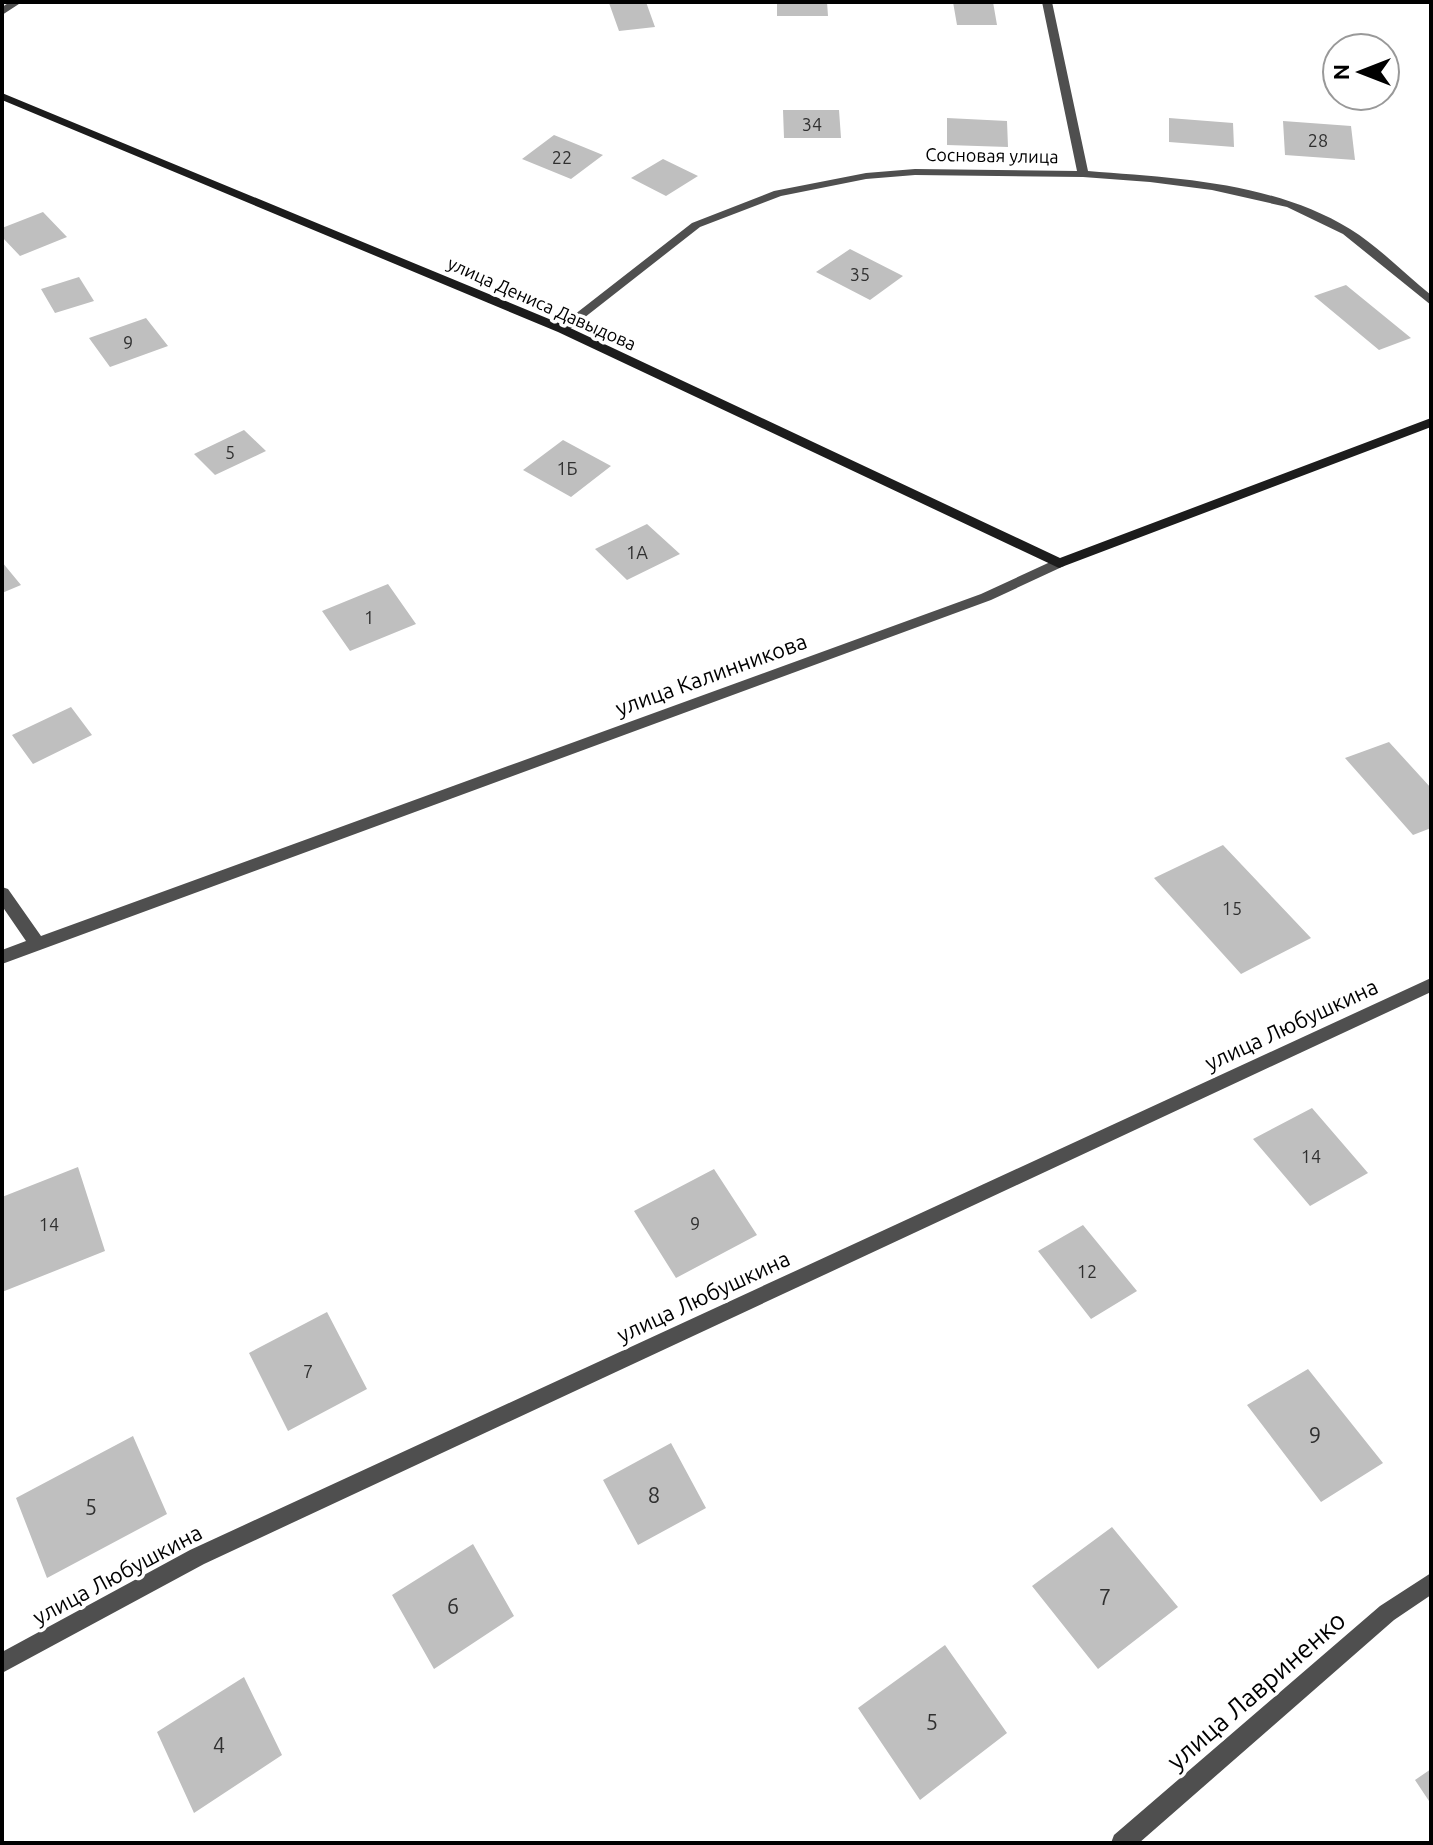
<svg xmlns="http://www.w3.org/2000/svg" width="1433" height="1845" font-family="Ubuntu,sans-serif">
<style>
.building{fill:#bfbfbf}
.lines{fill:none;stroke-linecap:round;stroke-linejoin:round}
.minor{fill:#4f4f4f;fill-rule:evenodd}
.secondary{fill:#1c1c1c;fill-rule:evenodd}
.labels{text-anchor:middle;dominant-baseline:central;stroke-width:7;stroke-linejoin:round;paint-order:stroke}
.number-label{font-size:18px;fill:#303030}
.far-street-label{font-size:18px;fill:#000;stroke:#fff}
.street-label{font-size:22px;fill:#000;stroke:#fff}
.near-number-label{font-size:22px;fill:#303030}
.near-street-label{font-size:26px;fill:#000;stroke:#fff}
</style>
<rect width="100%" height="100%" fill="#fff"/>
<!-- building -->
<path class="building" d="M646 2 655 27 619 31 609 3Z
M777 2H827L828 16H777Z
M953 2H993L997 25H957Z
M783 110H839L841 138H784Z
M947 118 1007 121 1008 147 947 145Z
M1169 118 1233 123 1234 147 1169 142Z
M1283 121 1351 126 1355 160 1285 155Z
M554 135 603 155 571 179 522 159Z
M663 159 698 176 666 196 631 178Z
M43 212 67 237 20 256 2 237V228Z
M850 249 903 276 870 300 816 272Z
M79 277 94 301 55 313 41 289Z
M1346 285 1411 338 1379 350 1314 296Z
M146 318 168 346 110 367 89 338Z
M244 430 266 451 215 475 194 454Z
M563 440 611 466 571 497 523 470Z
M647 524 680 554 627 580 595 549Z
M2 562 21 585 2 593Z
M388 584 416 624 350 651 322 611Z
M71 707 92 735 33 764 12 735Z
M1389 742 1431 788V828L1413 835 1345 758Z
M1223 845 1311 938 1241 974 1154 878Z
M1312 1108 1368 1173 1310 1206 1253 1139Z
M78 1167 105 1251 2 1292V1197Z
M714 1169 757 1235 676 1278 634 1211Z
M1083 1225 1137 1291 1091 1319 1038 1251Z
M327 1312 367 1389 288 1431 249 1353Z
M1308 1369 1383 1463 1321 1502 1247 1405Z
M133 1436 167 1514 47 1578 16 1498Z
M671 1443 706 1508 638 1545 603 1480Z
M1112 1527 1178 1607 1098 1669 1032 1586Z
M473 1544 514 1616 434 1669 392 1595Z
M945 1645 1007 1733 920 1800 858 1708Z
M244 1677 282 1755 194 1813 157 1732Z
M1431 1769V1804L1415 1780Z"/>
<g class="lines">
<!-- minor -->
<path class="minor" d="M10 2H22L2 15V7Z
M1042 2H1052L1088 171C1176 178 1273 182 1350 229 1379 247 1405 274 1431 295V305L1343 234 1287 207 1212 190 1150 182 1083 177 915 175 866 179 781 196 700 227 566 332 562 333 556 329 692 223 774 191 866 173 915 169 1077 171Z
M1059 558 1066 563 1064 566 991 600 2 964V950L26 941 2 906V887L8 889 41 936 981 594Z
M1431 978V992L204 1564 2 1673V1652L190 1550Z
M1431 1573V1595L1394 1620 1139 1843H1111L1114 1835 1380 1606Z"/>
<!-- secondary -->
<path class="secondary" d="M2 93 566 326 1060 558 1431 418V427L1059 568 558 332 2 100Z"/>
</g>
<g class="labels">
<!-- number labels -->
<g class="number-label">
<text x="812" y="124">34</text>
<text x="1318" y="140">28</text>
<text x="562" y="157">22</text>
<text x="860" y="274">35</text>
<text x="128" y="342">9</text>
<text x="230" y="452">5</text>
<text x="567" y="468">1Б</text>
<text x="637" y="552">1А</text>
<text x="369" y="617">1</text>
<text x="1232" y="908">15</text>
<text x="1311" y="1156">14</text>
<text x="695" y="1223">9</text>
<text x="49" y="1224">14</text>
<text x="1087" y="1271">12</text>
<text x="308" y="1371">7</text>
</g>
<!-- far-street labels -->
<g class="far-street-label">
<text transform="translate(992 155) rotate(1)">Сосновая улица</text>
<text transform="translate(542 303) rotate(24)">улица Дениса Давыдова</text>
</g>
<!-- street labels -->
<g class="street-label">
<text transform="translate(711 674) rotate(-20)">улица Калинникова</text>
<text transform="translate(1291 1024) rotate(-25)">улица Любушкина</text>
<text transform="translate(703 1296) rotate(-25)">улица Любушкина</text>
<text transform="translate(117 1574) rotate(-28)">улица Любушкина</text>
</g>
<!-- near-number labels -->
<g class="near-number-label">
<text x="1315" y="1434">9</text>
<text x="654" y="1494">8</text>
<text x="91" y="1506">5</text>
<text x="1105" y="1596">7</text>
<text x="453" y="1605">6</text>
<text x="932" y="1721">5</text>
<text x="219" y="1744">4</text>
</g>
<!-- near-street labels -->
<g class="near-street-label">
<text transform="translate(1256 1690) rotate(-41)">улица Лавриненко</text>
</g>
</g>
<!-- border -->
<rect width="1433" height="1845" fill="none" stroke="#000000" stroke-width="8"/>
<!-- north arrow -->
<g transform="translate(1361 72) rotate(270)"><circle r="38" fill="#ffffff" stroke="#999999" stroke-width="2"/>
<path d="M0-6L14 30L0 20L-14 30Z" fill="#000000"/>
<text y="-12" font-size="22" font-weight="bold" text-anchor="middle" fill="#000000">N</text>
</g>
</svg>
